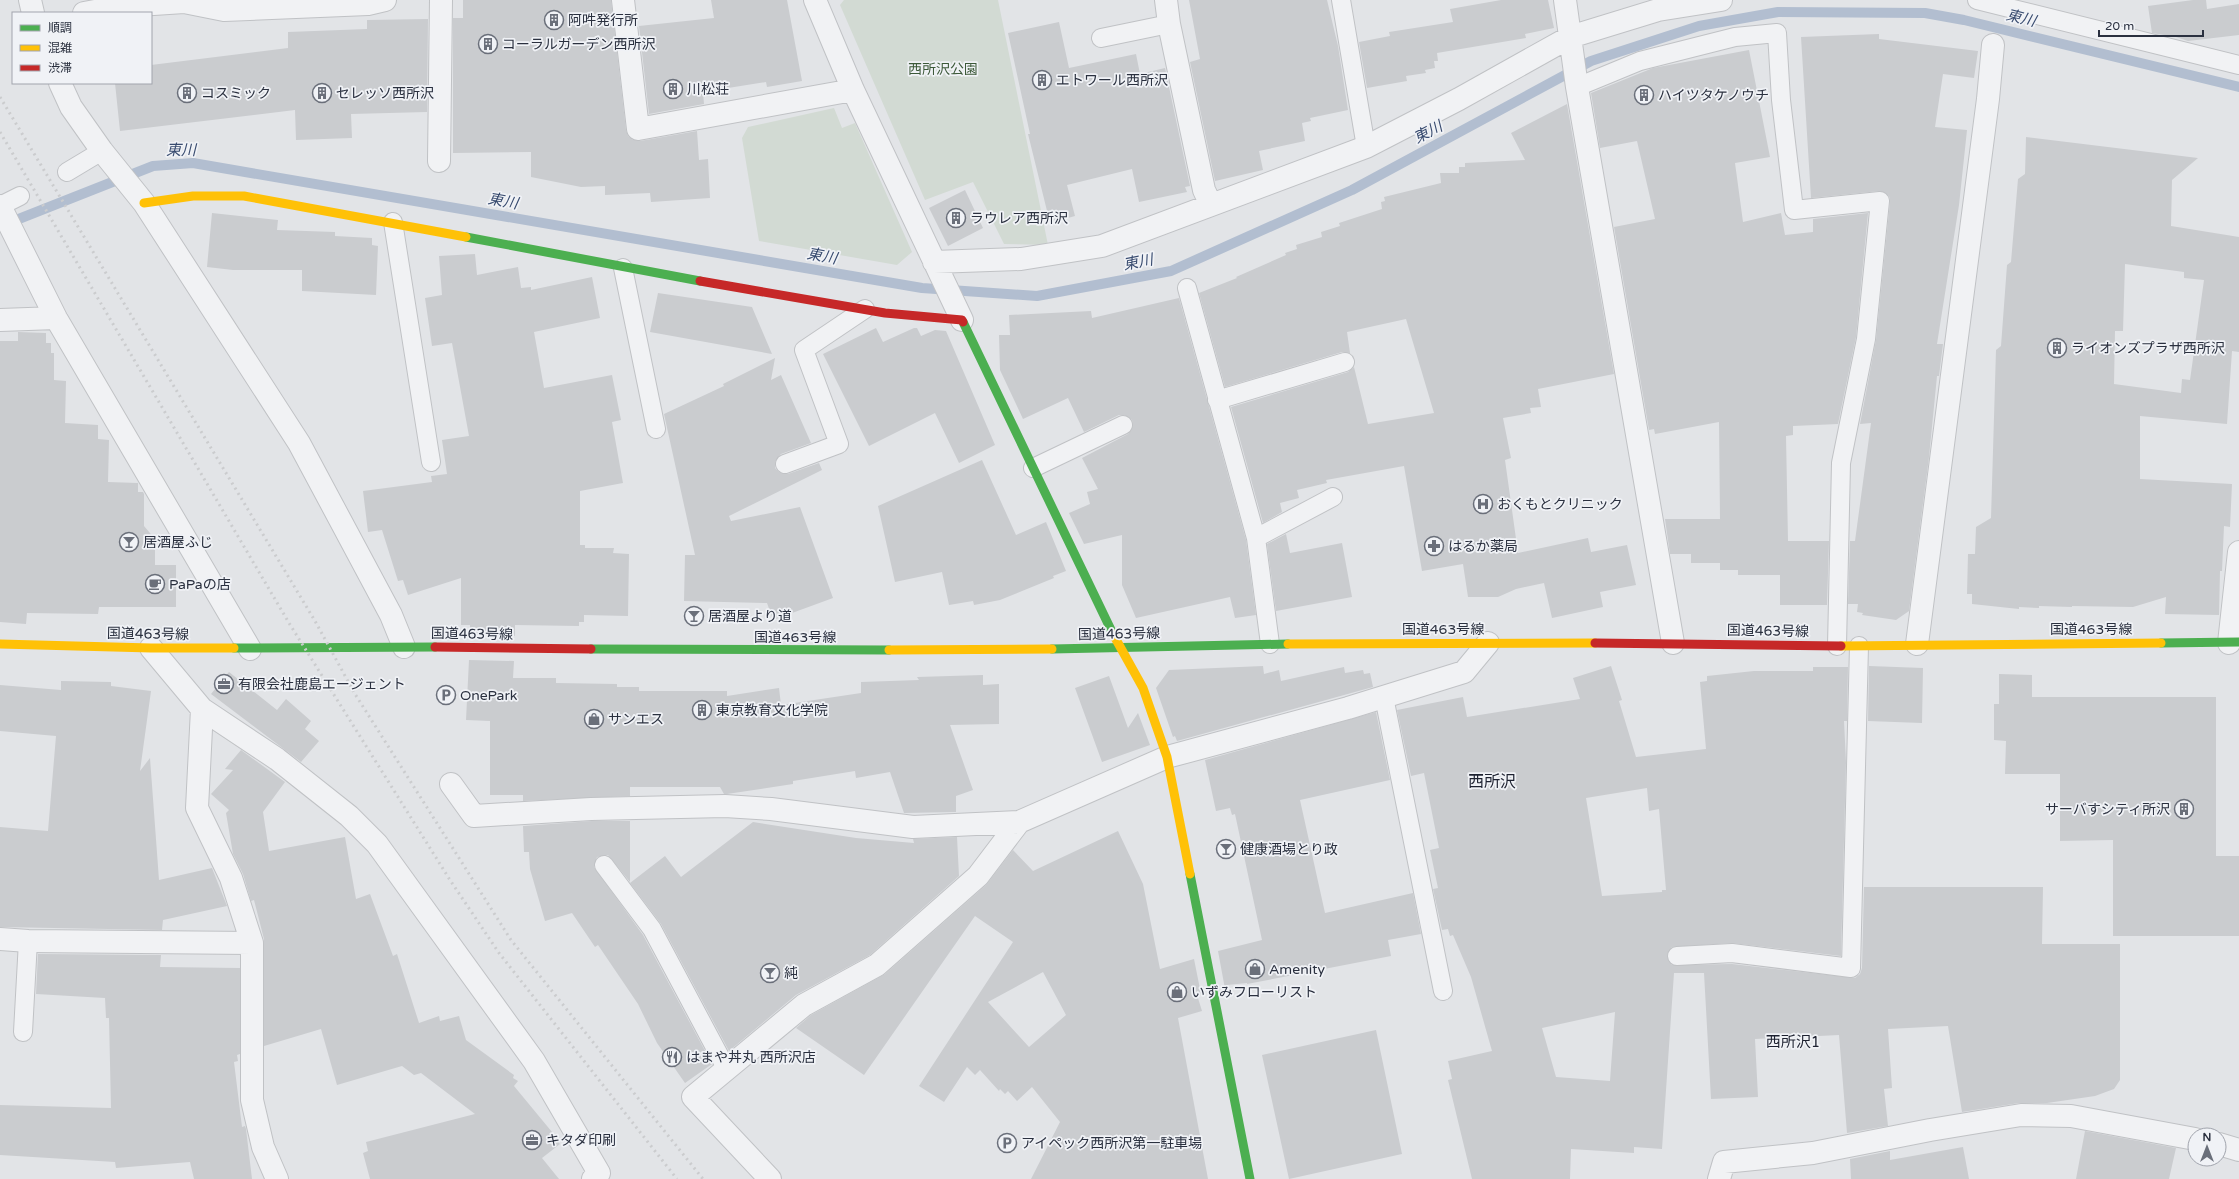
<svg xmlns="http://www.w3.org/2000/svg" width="2239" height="1179" font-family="'Varela Round','Noto Sans JP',sans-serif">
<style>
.green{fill:#d2dad3}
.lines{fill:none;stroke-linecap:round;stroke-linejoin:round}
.stream{stroke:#b2bed0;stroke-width:10}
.building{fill:#cacccf;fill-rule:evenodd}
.lane-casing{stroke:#c0c2c5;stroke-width:20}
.street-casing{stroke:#c0c2c5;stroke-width:24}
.lane{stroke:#f1f2f4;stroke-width:18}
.street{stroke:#f1f2f4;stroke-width:22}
.fast{stroke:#4caf50;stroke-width:9}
.slow{stroke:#ffc107;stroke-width:9}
.jam{stroke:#c62828;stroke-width:9}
.rail{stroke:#cbccce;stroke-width:3;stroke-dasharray:2 4;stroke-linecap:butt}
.labels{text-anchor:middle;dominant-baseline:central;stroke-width:3.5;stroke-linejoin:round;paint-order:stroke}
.poi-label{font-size:14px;fill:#2a303f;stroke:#f0f2f6;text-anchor:start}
.park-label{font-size:14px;fill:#3c5939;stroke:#f0f2f6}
.street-label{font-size:14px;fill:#2a303f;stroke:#f0f2f6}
.water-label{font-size:15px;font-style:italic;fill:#384b6f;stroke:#f0f2f6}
.neighbourhood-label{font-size:15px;fill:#1d2130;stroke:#f0f2f6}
.quarter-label{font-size:16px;fill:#1d2130;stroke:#f0f2f6}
</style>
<rect width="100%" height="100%" fill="#e2e4e7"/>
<!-- green -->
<path class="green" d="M844 0H998L1048 245 1004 244 973 182 925 200 840 5Z
M834 108 842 128 855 123 912 252 897 265 759 241 742 138 748 127Z"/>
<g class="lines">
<!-- stream -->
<path class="stream" d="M6 224 153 166 193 163 922 288 1037 296 1171 271 1352 190 1591 61 1699 26 1778 12 1925 13 1964 20 2239 87"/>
</g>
<!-- building -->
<path class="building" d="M463 0H611L626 130 628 136 633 140 640 141 697 131 699 160 708 159 710 198 651 202 650 193 605 195V186L581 187 531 177V152L453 153V18H463Z
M711 0H787L802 81 767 87 766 82 703 92 704 104 649 114 639 26 714 18Z
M1189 0H1327L1338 46 1348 110 1310 118 1311 121 1302 123 1305 141 1259 151 1263 170 1215 181 1190 62 1200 59Z
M1501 0H1548L1554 28 1525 34 1526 38 1437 53 1438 61H1434L1435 68 1425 70 1426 73 1406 76 1407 81 1367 88 1359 42 1390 36 1389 32 1453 22 1450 9Z
M2193 0H2206L2207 9 2239 4V35L2188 41 2176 37 2152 33 2148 6Z
M428 19 427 112 351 114 352 138 296 140 295 110 120 131 115 83H151V65L288 48V32L367 29V20Z
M1059 22 1069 68 1136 54 1140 74 1165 68 1190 186 1185 187 1187 192 1139 202 1132 169 1067 185 1075 216 1050 223 1028 134H1030L1008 33Z
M1879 34V39L1978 51 1974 78 1943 74 1935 127 1967 130 1959 205 1937 344H1943L1939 376H1937L1929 457 1909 611 1896 620 1862 615 1863 613 1857 612 1858 604H1848L1850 541H1855L1871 423 1860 424 1876 340 1890 202 1889 196 1879 191 1811 198 1801 37Z
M1749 50 1770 157 1735 163 1743 222 1781 213 1785 235 1813 232V219L1868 213 1856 337 1838 424 1793 426V435L1786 436 1788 541H1829L1827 605H1780V575H1738V570H1720V563H1691V554H1670L1665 519H1720L1719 422 1655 434 1654 429 1649 430 1614 227 1655 219 1637 141 1600 148 1591 93 1653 68Z
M1567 104 1614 374 1538 389 1541 407 1530 408 1531 413 1503 418 1511 458 1505 460 1518 553 1588 538 1591 552 1627 545 1636 585 1600 592 1603 607 1552 618 1544 583 1516 589 1498 597H1468L1463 564 1422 571 1404 466 1326 480 1327 483 1297 490 1299 498 1280 503 1282 512 1263 523 1231 407 1348 372 1354 367 1368 424 1434 413 1406 319 1347 332 1350 353 1342 352 1225 387 1199 293 1237 278 1236 277 1286 255 1285 253 1297 249 1296 245 1322 237 1321 232 1340 226 1339 223 1382 209 1381 202 1385 201 1384 197 1441 183 1440 173H1459V167H1465V163L1525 160 1511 133Z
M2026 137 2198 158 2172 180 2171 226 2239 237V352L2232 351 2227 424 2140 416V479L2232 484 2230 527 2224 526 2222 571H2220L2219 615 2165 614 2166 597 2133 607 2072 606V607L2039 606V608L2019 607V609L1972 604V594H1967L1968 554H1975L1976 527 1991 518 1996 350 2001 346 2007 265 2011 262 2018 179 2025 174ZM2125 264 2184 272V278L2204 280 2190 380 2182 379 2181 393 2114 384 2115 331H2123Z
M965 190 983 228 948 246 929 208Z
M212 213 278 220 277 230 335 232V236L372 238V245L378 246 376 295 302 291V270H233L207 267Z
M475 254 477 275 518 267 521 288 531 287V290L592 277 600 318 534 332 544 388 612 375 621 420 612 422 623 483 580 491V545H585V548H614L613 553 629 554 628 616 584 615V622H579V626L515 625V636L470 635V625H461V578L408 595 403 580 398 581 382 530 368 532 363 491 432 482 431 476 447 474 442 440 469 436 452 343 432 346 425 298 442 295 439 256Z
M658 293 752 307 772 354 650 332Z
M1179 298 1246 540 1256 615 1235 618 1230 597 1136 618 1122 585V535L1084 544 1069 513 1090 504 1087 492 1098 489 1082 458 1128 434 1133 426 1132 420 1124 415H1119L1084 432 1068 398 1023 419 1000 370 999 335H1010L1009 315 1091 311 1092 318Z
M876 328 883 342 914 328H917L921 336 935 330 946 331 995 445 959 463 935 413 869 446 823 354Z
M18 332 46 333V343H51V353H54V380L66 381 65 423 98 425V439L109 440 108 482 138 483V492H143L144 494V526L155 539V565H176V607H99L98 614 27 613 26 624 0 622V341H18Z
M775 358 771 380 781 375 811 443 781 454 775 462V468L779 472 788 474 819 463 822 470 729 516 731 521 800 507 833 598 773 620 767 603 684 601 685 555H695L664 414 724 386 723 384Z
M982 460 1016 535 1046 522 1066 571 1053 576 1054 578 1000 600 974 605 973 601 949 605 942 572 895 582 878 506Z
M1286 534 1290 553 1342 543 1352 597 1276 611 1267 544Z
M469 660 514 661 513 678H556V683L617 684V687H639V691H727V696L779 688 781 705 861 693V682L919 680 917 677 983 675V685L999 684V724L950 725 973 790 956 796V812L904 813 890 772 856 778 855 771 793 781V784L727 794H724L720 787H630V796L523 801V795H490V721L466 720Z
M1263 666 1264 674 1279 670 1281 681 1344 667 1345 673 1363 670 1364 674 1370 673 1373 687 1177 741 1175 736 1173 737 1156 688 1169 670Z
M1611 666 1622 700 1619 701 1636 757 1706 749 1700 682 1707 681V676L1754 671H1813V667H1848L1847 721H1844L1846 762 1841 956 1732 943 1672 947 1667 956 1672 965 1732 964 1855 978 1860 974 1862 968 1864 887H2043L2042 944H2120V1080L2114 1089 2095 1096 2047 1103H2019L1962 1112 1948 1026 1888 1029 1892 1088 1884 1089 1888 1126 1847 1133 1839 1035 1755 1039 1758 1097 1711 1099 1704 973H1674L1662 1149 1634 1147V1153L1571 1149 1570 1179H1472L1448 1080 1452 1079 1448 1061 1492 1051 1471 977 1453 935 1450 936 1448 929 1442 930 1433 889 1438 888 1430 850 1439 848 1424 773 1411 776 1397 710 1463 697 1467 717 1580 699 1573 678ZM1647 788 1649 811 1659 809 1666 890H1662V892L1602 896 1586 798ZM1615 1012 1610 1081 1556 1077 1542 1028Z
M1869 666 1923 668 1922 723 1868 721Z
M229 672 277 710 286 699 311 721 305 729 319 741 301 762 211 694Z
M1999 674 2032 675V697H2216V856H2239V936H2113V840L2060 841V774H2005L2006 741 1994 740V704H1999Z
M1109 676 1128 728 1138 713 1150 745 1102 762 1075 688Z
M61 681 111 682V686L151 691 140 771 150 758 159 880 212 868 227 906 163 920 162 930 0 927V827L48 831 56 736 0 731V685L61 690Z
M1376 712 1390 780 1300 800 1325 913 1413 893 1421 934 1388 940 1391 956 1247 984V983L1227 985V989H1225L1218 951 1262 940 1235 814 1232 815 1230 808 1216 811 1205 760Z
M241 750 285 782 263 812 269 851 345 837 356 899 370 894 393 956 397 954 419 1023 439 1016 440 1021 459 1016 466 1040 514 1075 513 1078 518 1081 514 1086 552 1132 551 1134 560 1144 542 1158 559 1179H370L363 1153 368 1151 366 1142 475 1114 421 1073 414 1075 402 1066 337 1085 321 1029 264 1046V939L254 900 251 901 243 874 233 854 226 813 229 810 211 794 233 770 225 769Z
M592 821H630V882L608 855 597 857 594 867 643 935 712 1064 685 1083 657 1043 638 1004 598 945 595 947 572 913 545 921 530 869 529 852H524L523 826Z
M753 822 856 838 914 843 913 839 957 837 959 876 870 955 796 995 729 1051 661 924 630 883 665 856 681 877Z
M1118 831 1143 884 1160 969 1194 959 1201 994 1197 995 1202 1011 1178 1018 1208 1179H1031L1060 1122 1032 1087 1017 1101 1008 1091 1005 1094 1000 1089 999 1091 980 1070 975 1075 967 1067 944 1102 919 1086 1013 942 975 916 864 1075 796 1028 811 1015 885 974 986 885 1013 850 1033 871ZM1043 972 1066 1015 1029 1047 988 1002Z
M38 954 161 955 160 967 240 968V1054L237 1055 238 1061 234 1062 242 1127 245 1126 246 1129 252 1179H194L190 1162 116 1168 115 1162 0 1155V1105L111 1108 109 1018H106L105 998 36 994Z
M1376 1030 1402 1154 1289 1179 1262 1055Z
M2085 1131 2176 1148 2169 1179H2076Z
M1963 1147 1969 1179H1851L1850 1159 1890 1151V1160Z"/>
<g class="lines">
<!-- lane casing -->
<g class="lane-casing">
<path id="lane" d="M1341 0 1366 147
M1977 0 2239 65
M1101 38 1169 24
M1577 87 1640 61 1735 37 1777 33 1781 100 1794 210 1880 201 1866 339 1841 463 1837 646
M67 172 102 151
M0 206 20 196
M393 222 431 462
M623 268 656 429
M1187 288 1256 538 1270 644
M1217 400 1345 362
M785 464 839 444 804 350 865 309
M1033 468 1123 425
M1256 538 1333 497
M1384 697 1443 991
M604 865 652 929 726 1068
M1677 956 1732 953 1851 968 1859 646
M23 1032 28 941"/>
</g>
<!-- street casing -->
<g class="street-casing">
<path id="street" d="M30 0 33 13
M623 0 638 129 853 90
M815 0 853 90 962 320
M1166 0 1169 24 1204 190 1211 205
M1565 0 1577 87 1673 643
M84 13 123 6 184 2 224 10 368 4 385 0
M60 83 71 107 102 151 144 203 299 443 391 615 404 647
M439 161 441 0
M0 206 56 318 250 649
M934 262 1021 259 1102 246 1366 147 1459 99 1570 37 1658 10 1721 0
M0 320 56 318
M2229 643 2239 552
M1917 644 1988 99 1993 45
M151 648 202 709 277 759 349 816 377 844 534 1061 599 1173 593 1179
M202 709 197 808 231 878 252 943V1100L263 1147 277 1179
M451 784 474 816 591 809 725 806 771 809 913 827 1019 822 1167 757 1348 708 1464 672 1488 643
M0 939 28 941 252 943
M2219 1144 2239 1150
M770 1179 693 1097 804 1005 877 965 978 876 1019 822
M1719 1179 1724 1162 1813 1153 1930 1130 2021 1115 2071 1116 2195 1139"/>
</g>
<!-- lane -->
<use href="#lane" class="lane"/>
<!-- street -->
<use href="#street" class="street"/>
<!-- fast -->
<path class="fast" d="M466 237 700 281
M963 322 1113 634
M2161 643 2239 642
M234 648 435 647
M591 649 889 650
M1052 649 1288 644
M1190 874 1250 1179"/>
<!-- slow -->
<path class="slow" d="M144 203 193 196H244L466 237
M1113 634 1143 688 1167 757 1190 874
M0 644 151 648H234
M1288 644 1595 643
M1841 646 2161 643
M889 650 1052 649"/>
<!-- jam -->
<path class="jam" d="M700 281 885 313 962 320 963 322
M1595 643 1841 646
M435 647 591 649"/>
<!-- rail -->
<path class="rail" d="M0 97 315 621 355 694 511 940 703 1179
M0 132 289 623 450 880 499 953 677 1179"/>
</g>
<!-- icons -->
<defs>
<g id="building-ring" transform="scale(1)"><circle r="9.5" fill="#f0f2f6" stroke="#6a6f7a" stroke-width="1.5"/><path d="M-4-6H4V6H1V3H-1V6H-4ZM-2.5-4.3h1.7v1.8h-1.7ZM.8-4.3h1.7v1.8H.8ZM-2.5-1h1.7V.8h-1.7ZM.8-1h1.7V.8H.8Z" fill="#6a6f7a"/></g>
<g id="hospital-ring" transform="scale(1)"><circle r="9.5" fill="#f0f2f6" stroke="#6a6f7a" stroke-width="1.5"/><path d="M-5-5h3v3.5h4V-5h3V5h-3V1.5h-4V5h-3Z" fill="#6a6f7a"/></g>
<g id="bar-ring" transform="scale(1)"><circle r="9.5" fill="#f0f2f6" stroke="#6a6f7a" stroke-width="1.5"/><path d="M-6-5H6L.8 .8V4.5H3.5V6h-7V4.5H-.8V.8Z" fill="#6a6f7a"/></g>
<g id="pharmacy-ring" transform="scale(1)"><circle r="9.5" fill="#f0f2f6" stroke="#6a6f7a" stroke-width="1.5"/><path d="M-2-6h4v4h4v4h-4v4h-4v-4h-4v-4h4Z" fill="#6a6f7a"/></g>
<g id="cafe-ring" transform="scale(1)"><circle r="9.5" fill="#f0f2f6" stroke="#6a6f7a" stroke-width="1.5"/><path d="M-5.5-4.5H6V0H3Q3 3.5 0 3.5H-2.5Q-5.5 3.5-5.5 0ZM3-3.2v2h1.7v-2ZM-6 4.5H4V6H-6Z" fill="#6a6f7a"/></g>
<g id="office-ring" transform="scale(1)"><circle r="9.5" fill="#f0f2f6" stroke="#6a6f7a" stroke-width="1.5"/><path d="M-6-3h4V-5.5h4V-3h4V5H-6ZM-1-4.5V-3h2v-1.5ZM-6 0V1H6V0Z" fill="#6a6f7a"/></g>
<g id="parking-ring" transform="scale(1)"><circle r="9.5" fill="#f0f2f6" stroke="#6a6f7a" stroke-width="1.5"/><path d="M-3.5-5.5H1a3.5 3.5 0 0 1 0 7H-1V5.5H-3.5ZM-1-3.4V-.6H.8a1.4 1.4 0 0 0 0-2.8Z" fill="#6a6f7a"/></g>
<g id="shop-ring" transform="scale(1)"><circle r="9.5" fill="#f0f2f6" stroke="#6a6f7a" stroke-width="1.5"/><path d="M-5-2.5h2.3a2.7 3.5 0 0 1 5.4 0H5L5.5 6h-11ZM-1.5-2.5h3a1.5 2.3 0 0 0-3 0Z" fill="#6a6f7a"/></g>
<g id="restaurant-ring" transform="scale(1)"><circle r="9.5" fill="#f0f2f6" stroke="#6a6f7a" stroke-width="1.5"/><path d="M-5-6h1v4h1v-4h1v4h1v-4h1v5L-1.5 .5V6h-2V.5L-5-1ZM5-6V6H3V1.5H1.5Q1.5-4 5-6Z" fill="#6a6f7a"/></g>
</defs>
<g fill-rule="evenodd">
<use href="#building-ring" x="554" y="20"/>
<use href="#building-ring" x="488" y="44"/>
<use href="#building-ring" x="1042" y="80"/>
<use href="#building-ring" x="673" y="89"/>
<use href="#building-ring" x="187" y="93"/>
<use href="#building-ring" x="322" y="93"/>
<use href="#building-ring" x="1644" y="95"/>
<use href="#building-ring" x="956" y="218"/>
<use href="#building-ring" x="2057" y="348"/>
<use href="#hospital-ring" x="1483" y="504"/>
<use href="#bar-ring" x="129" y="542"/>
<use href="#pharmacy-ring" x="1434" y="546"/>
<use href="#cafe-ring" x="155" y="584"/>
<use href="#bar-ring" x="694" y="616"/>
<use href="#office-ring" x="224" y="684"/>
<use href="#parking-ring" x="446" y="695"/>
<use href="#building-ring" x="702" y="710"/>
<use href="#shop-ring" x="594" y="719"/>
<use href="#building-ring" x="2184" y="809"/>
<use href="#bar-ring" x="1226" y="849"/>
<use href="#shop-ring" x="1255" y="969"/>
<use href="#bar-ring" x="770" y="973"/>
<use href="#shop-ring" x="1177" y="992"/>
<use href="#restaurant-ring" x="672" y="1057"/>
<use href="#office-ring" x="532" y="1140"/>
<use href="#parking-ring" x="1007" y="1143"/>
</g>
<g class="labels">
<!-- poi labels -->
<g class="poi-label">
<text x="568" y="20">阿吽発行所</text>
<text x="502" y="44">コーラルガーデン西所沢</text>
<text x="1056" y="80">エトワール西所沢</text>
<text x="687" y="89">川松荘</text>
<text x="201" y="93">コスミック</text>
<text x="336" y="93">セレッソ西所沢</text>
<text x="1658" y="95">ハイツタケノウチ</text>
<text x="970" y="218">ラウレア西所沢</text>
<text x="2071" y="348">ライオンズプラザ西所沢</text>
<text x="1497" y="504">おくもとクリニック</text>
<text x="143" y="542">居酒屋ふじ</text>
<text x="1448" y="546">はるか薬局</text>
<text x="169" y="584">PaPaの店</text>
<text x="708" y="616">居酒屋より道</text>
<text x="238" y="684">有限会社鹿島エージェント</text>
<text x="460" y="695">OnePark</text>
<text x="716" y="710">東京教育文化学院</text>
<text x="608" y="719">サンエス</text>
<text x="2170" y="809" text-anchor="end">サーバすシティ所沢</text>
<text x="1240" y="849">健康酒場とり政</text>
<text x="1269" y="969">Amenity</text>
<text x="784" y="973">純</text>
<text x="1191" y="992">いずみフローリスト</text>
<text x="686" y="1057">はまや丼丸 西所沢店</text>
<text x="546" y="1140">キタダ印刷</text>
<text x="1021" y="1143">アイペック西所沢第一駐車場</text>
</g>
<!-- park labels -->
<g class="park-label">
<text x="943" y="69">西所沢公園</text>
</g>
<!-- street labels -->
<g class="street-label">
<text x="1443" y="629">国道463号線</text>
<text x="2091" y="629">国道463号線</text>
<text transform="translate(1768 631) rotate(1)">国道463号線</text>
<text transform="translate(148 634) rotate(1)">国道463号線</text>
<text transform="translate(472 634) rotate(1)">国道463号線</text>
<text transform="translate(1119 634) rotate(-1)">国道463号線</text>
<text x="795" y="637">国道463号線</text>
</g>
<!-- water labels -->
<g class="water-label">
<text transform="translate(2021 18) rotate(14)">東川</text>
<text transform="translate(1428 132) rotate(-28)">東川</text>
<text x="181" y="150">東川</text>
<text transform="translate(503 201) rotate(10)">東川</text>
<text transform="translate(822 256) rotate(10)">東川</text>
<text transform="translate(1138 262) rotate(-11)">東川</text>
</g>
<!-- neighbourhood labels -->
<g class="neighbourhood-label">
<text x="1793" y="1042">西所沢1</text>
</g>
<!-- quarter labels -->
<g class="quarter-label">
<text x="1492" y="782">西所沢</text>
</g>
</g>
<!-- legend -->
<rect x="12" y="12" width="140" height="72" fill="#f0f2f6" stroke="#a1a4ad"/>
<rect x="20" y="25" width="20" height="6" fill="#4caf50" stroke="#a1a4ad"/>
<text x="48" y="32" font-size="12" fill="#2a303f">順調</text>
<rect x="20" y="45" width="20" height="6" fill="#ffc107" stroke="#a1a4ad"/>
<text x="48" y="52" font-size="12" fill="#2a303f">混雑</text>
<rect x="20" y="65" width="20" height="6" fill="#c62828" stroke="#a1a4ad"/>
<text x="48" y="72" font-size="12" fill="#2a303f">渋滞</text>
<!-- north arrow -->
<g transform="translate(2207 1147)"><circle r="19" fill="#f0f2f6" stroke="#a1a4ad"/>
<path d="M0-3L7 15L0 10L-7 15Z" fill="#6a6f7a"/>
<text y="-6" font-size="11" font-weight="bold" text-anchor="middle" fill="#2a303f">N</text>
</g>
<!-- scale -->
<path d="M2099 30v6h104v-6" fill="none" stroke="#2a303f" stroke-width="2"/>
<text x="2105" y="30" font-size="12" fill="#2a303f" stroke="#f0f2f6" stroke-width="3" paint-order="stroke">20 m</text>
</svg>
